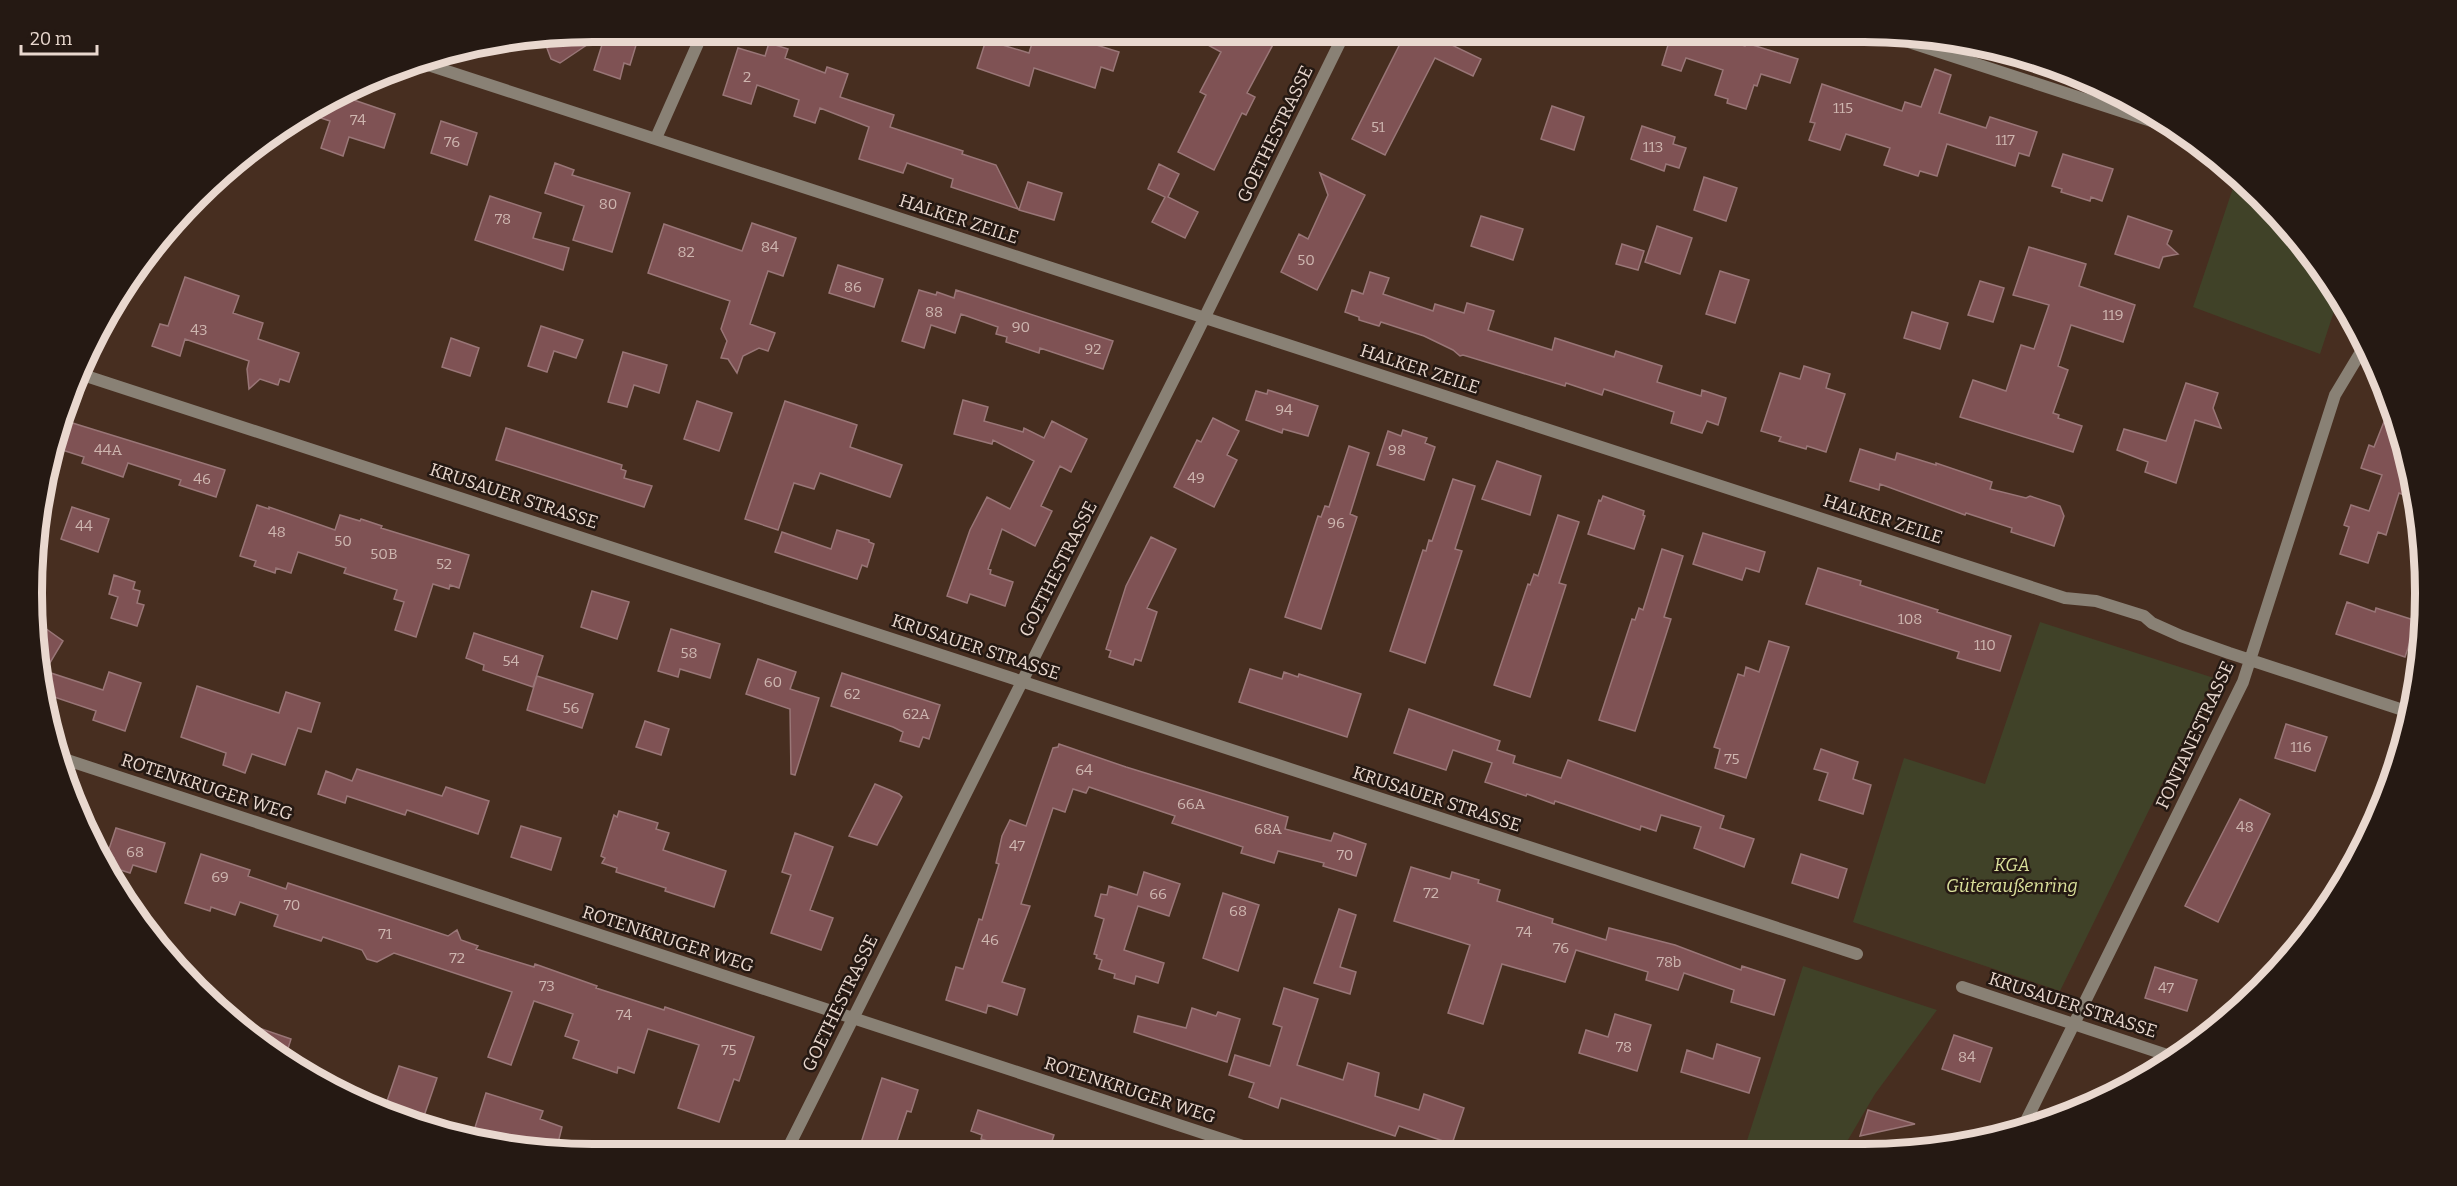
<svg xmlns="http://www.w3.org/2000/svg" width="2457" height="1186" font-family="Bitter,serif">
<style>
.green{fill:#404228}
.building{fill:#7f5254;stroke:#997677;stroke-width:1.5}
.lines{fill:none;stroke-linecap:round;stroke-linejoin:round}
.minor{stroke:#898175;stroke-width:12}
.labels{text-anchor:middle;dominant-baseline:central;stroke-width:5;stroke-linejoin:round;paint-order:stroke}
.number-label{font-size:15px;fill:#ceb6b0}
.street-label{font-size:18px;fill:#e9d8cf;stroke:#251913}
.park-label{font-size:18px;font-style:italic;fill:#dce29c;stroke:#251913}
.rim{fill:none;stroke:#e9d8cf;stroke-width:8}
</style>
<rect width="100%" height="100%" fill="#472e20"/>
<!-- green -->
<path class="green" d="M2233 188 2262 197 2331 281 2339 296 2320 354 2193 307Z
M2040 622 2214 678 2060 991 1853 922 1904 758 1985 784Z
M1803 966 1937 1010 1875 1094 1842 1150H1744Z"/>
<!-- building -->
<path class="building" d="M593 32H606L560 63 551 59 544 40Z
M606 32H640L630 65 624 63 620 79 594 70Z
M1184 32H1263L1276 39 1247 93 1255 97 1246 115 1242 113 1214 170 1178 152 1206 95 1200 92 1221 52Z
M1406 32H1425L1481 59 1473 76 1435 58 1385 155 1352 139Z
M1672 32H1702L1745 46 1746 43 1798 59 1790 83 1761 74 1757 86 1754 85 1746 109 1727 103 1728 99 1715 95 1723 70 1686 58 1681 71 1662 65Z
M1061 34 1119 52 1113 71 1101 67 1095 88 1034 68 1029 86 977 68 986 40 1029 53 1034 37 1058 44Z
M769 43 788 49 785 58 825 73 827 67 848 74 840 97 894 115 890 127 963 151 962 154 996 165 1018 209 951 187 953 179 907 163 903 173 859 159 869 127 820 108 815 123 794 116 799 100 757 85 751 104 723 95 738 48 765 56Z
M1935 69 1951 75 1939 113 1986 128 1990 117 2037 132 2029 156 2019 153 2015 166 1947 144 1937 176 1920 171 1918 176 1884 165 1890 148 1846 134 1840 150 1809 140 1815 123 1810 122 1822 84 1902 111 1905 102 1921 107Z
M345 97 395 114 384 148 349 137 343 156 321 148 330 121 312 115Z
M1552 106 1584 117 1574 150 1541 139Z
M441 121 477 133 467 165 431 153Z
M1642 126 1675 137 1673 144 1686 148 1679 168 1666 164 1664 171 1631 159Z
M2063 154 2113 169 2102 201 2091 197 2090 201 2061 192 2062 189 2052 186Z
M555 163 574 170 572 175 630 193 612 252 573 240 584 206 545 193Z
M1159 164 1179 174 1168 197 1198 212 1185 238 1152 222 1165 197 1148 189Z
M1320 173 1365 195 1317 290 1281 272 1299 234 1308 239 1328 195Z
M1704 177 1737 188 1726 221 1694 210Z
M1028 182 1062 193 1054 220 1019 210Z
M490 196 541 213 533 238 569 248 563 270 475 240Z
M1481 216 1523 229 1513 260 1471 246Z
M2128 216 2172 231 2167 244 2178 254 2163 257 2159 268 2115 254Z
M752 223 796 238 783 276 768 271 750 324 775 333 768 351 759 348 743 356 737 373 728 359 721 358 727 341 721 329 730 301 648 273 664 224 742 251Z
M1657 226 1692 238 1680 274 1645 262Z
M1622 244 1644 251 1638 270 1616 264Z
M2029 247 2086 264 2079 286 2135 305 2123 342 2071 325 2058 366 2068 370 2053 413 2059 415 2058 418 2082 426 2073 452 1960 417 1973 380 2006 391 2021 345 2034 349 2049 305 2013 295Z
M838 265 883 279 874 307 829 293Z
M1720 271 1749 280 1735 323 1706 314Z
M1370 272 1389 278 1383 294 1433 311 1435 304 1464 313 1467 303 1494 311 1488 330 1552 350 1555 338 1614 357 1616 351 1662 366 1657 382 1701 396 1702 390 1726 398 1718 425 1707 421 1702 433 1671 423 1674 412 1604 389 1602 395 1566 383 1565 386 1463 355 1460 356 1453 350 1424 336 1381 322 1379 326 1359 320V317L1345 312 1352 290 1363 294Z
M185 277 239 296 233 313 263 323 258 339 299 353 289 382 280 379 278 385 260 379 249 389 247 369 249 361 185 339 180 356 152 346 160 324 168 326Z
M1980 281 2004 288 1993 322 1968 315Z
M919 290 936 295 937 292 954 298 956 290 1113 341 1103 369 1040 348 1039 353 1006 342 1007 337 996 334 998 327 961 314 955 333 931 325 924 348 902 341Z
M1912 312 1948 323 1940 349 1904 338Z
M541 326 583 340 576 358 554 351 547 372 528 366Z
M451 338 479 348 470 376 442 367Z
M623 352 667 365 659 393 634 385 627 407 608 402Z
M1804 366 1830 374 1826 388 1845 394 1826 452 1807 446 1806 449 1779 441 1781 437 1761 431 1780 373 1800 379Z
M2186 383 2218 393 2213 408 2221 428 2195 420 2176 483 2145 472 2148 462 2117 450 2124 429 2166 441Z
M1268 390 1318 406 1308 436 1283 429 1282 433 1246 420 1256 391 1267 394Z
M963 400 988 407 984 421 1023 432 1024 428 1044 438 1052 421 1087 439 1071 472 1060 466 1041 506 1052 511 1035 546 1002 529 988 569 991 570 990 574 1013 582 1005 606 970 594 967 603 947 596 970 530 987 497 1010 509 1034 461 993 440 992 444 954 434Z
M697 401 732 413 719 451 684 439Z
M785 401 857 425 850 447 902 465 890 497 820 473 814 489 794 483 778 530 745 519Z
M2391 404 2411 474 2404 495 2399 493 2386 535 2378 532 2368 563 2340 554 2349 527 2344 525 2351 505 2369 511 2382 475 2361 468 2369 445 2374 447Z
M1213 418 1239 431 1227 455 1237 460 1214 507 1174 487 1197 440 1201 442Z
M66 421 225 470 216 497 179 485 181 480 128 463 123 477 82 463 84 457 56 448Z
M506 428 622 465 621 469 626 471 624 478 652 486 644 507 496 460Z
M1403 430 1427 438 1425 443 1435 447 1424 480 1377 465 1388 431 1401 436Z
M1349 446 1369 453 1350 514 1357 517 1321 629 1285 617 1318 516 1321 517 1325 506 1329 507Z
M1860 449 1895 460 1897 453 1936 465V463L1992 482 1990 489 2026 498 2030 496 2060 506 2064 516 2054 546 2011 532 2012 528 1966 513 1965 515 1880 484 1879 490 1850 481Z
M1497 461 1541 476 1530 515 1482 499Z
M1453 479 1475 486 1455 549 1462 551 1425 663 1390 651 1423 550 1426 551 1429 540 1432 541Z
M1603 496 1644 511 1643 515 1645 516 1634 549 1588 534 1599 500 1601 501Z
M257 505 269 509V507L335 530 340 515 360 521 361 519 382 526 381 528 469 555 459 588 450 585 449 589 433 584 416 637 395 630 404 602 394 599 397 590 344 573 346 568 298 552 291 573 276 568 275 573 254 566 256 561 240 556Z
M72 507 109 519 98 552 61 539Z
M1558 515 1579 522 1559 583 1566 585 1530 697 1494 685 1528 584 1530 585 1534 574 1538 576Z
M837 530 869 540V542L874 544 867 567 862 565 857 579 775 552 782 532 831 549Z
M1703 533 1765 552 1759 572 1746 568 1742 580 1693 564Z
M1151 537 1176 549 1147 608 1157 612 1141 661 1135 659 1133 665 1109 657 1111 651 1106 649 1126 586Z
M1662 549 1683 556 1664 617 1671 619 1635 731 1599 720 1632 619 1635 620 1639 608 1643 610Z
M1818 568 1861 581 1860 585 1938 610 1937 612 2011 636 2000 671 1957 658 1959 652 1806 604Z
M114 575 135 582 133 589 140 591 137 603 144 605 137 626 111 618 118 597 109 594Z
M592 591 629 602 617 639 581 627Z
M2347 602 2375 612 2376 608 2417 621 2405 657 2336 634Z
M38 623 63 641 45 671 103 690 109 672 141 683 125 731 93 720 96 711 45 694 36 667Z
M671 629 720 644 710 678 680 669 678 677 658 671Z
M474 633 543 656 533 687 483 670 484 665 466 658Z
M1769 641 1789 647 1746 778 1715 768 1720 749 1714 747 1738 674 1744 676 1746 667 1759 672Z
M758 659 796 672 790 689 819 698 795 775 791 774 790 709 746 694Z
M1250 669 1282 679 1284 672 1298 677 1299 674 1361 694 1347 737 1239 702Z
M842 673 940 705 929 739 923 737 919 747 900 741 903 732 893 727 831 706Z
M537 676 593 694 582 728 527 710Z
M197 686 279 713 286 692 320 703 311 732 298 728 285 765 252 754 245 773 223 765 226 753 181 737Z
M1409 709 1500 741 1497 750 1515 756 1513 763 1561 778 1568 760 1724 816 1720 828 1754 839 1744 867 1694 848 1701 827 1661 815 1656 831 1641 826 1640 830 1555 801 1554 804 1527 794 1526 796 1485 782 1492 763 1453 750 1446 770 1394 753Z
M645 721 669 729 661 755 636 747Z
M2286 724 2327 737 2315 771 2275 758Z
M1059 744 1126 767 1288 817 1285 829 1331 841 1334 833 1366 844 1356 876 1323 866 1324 863 1278 851 1274 863 1241 853 1243 847 1172 823 1175 816 1089 787 1086 793 1073 789 1065 812 1053 808 1021 904 1030 906 1002 982 1025 989 1017 1015 988 1005 986 1013 946 1000 956 967 963 969 979 919 982 920 999 864 996 863 1002 836 1010 820 1026 826 1053 748 1058 747Z
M1821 749 1858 762 1853 779 1871 785 1863 814 1819 800 1828 773 1814 769Z
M357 769 442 796 446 787 489 801 478 834 407 810 405 815 347 796 345 803 318 794 326 771 352 781Z
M875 784 899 794 902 797 877 845 849 836Z
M2240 799 2270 814 2218 922 2185 906Z
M619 811 658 823 656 829 669 833 663 850 726 871 714 907 665 891 666 888 616 872 617 868 602 863 605 858 601 856 614 815 617 817Z
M521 826 561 838 551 870 511 857Z
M116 828 165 843 156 872 133 865 130 873 111 867 114 858 107 855Z
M795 833 833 847 810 910 833 918 821 950 771 933 791 875 782 872Z
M201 854 250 870 248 876 286 889 288 883 448 936 457 930 461 940 478 946 476 949 534 967 535 964 597 986 596 988 664 1010 665 1007 754 1037 739 1081 734 1079 719 1122 678 1108 699 1045 648 1029 634 1073 618 1067 617 1073 573 1058 579 1041 565 1036 573 1014 534 1001 511 1065 488 1057 512 992 394 953 377 962 367 959 362 950 323 937 321 941 274 926 278 915 240 902 235 915 211 907 210 911 185 903Z
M1801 854 1847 869 1838 898 1792 883Z
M1411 867 1450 879 1452 872 1479 880 1478 883 1500 890 1497 901 1553 919 1552 923 1606 940 1609 928 1675 945 1741 970 1742 966 1785 980 1774 1015 1731 1002 1734 990 1684 973 1678 990 1646 980 1648 972 1576 950 1565 982 1502 964 1483 1024 1448 1013 1470 945 1394 921Z
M1144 872 1180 884 1169 916 1138 906 1124 950 1164 963 1158 983 1136 976 1134 984 1114 978 1115 974 1099 969 1102 960 1096 958 1097 955 1094 954 1104 919 1095 916 1101 894 1107 895 1109 886 1137 895Z
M1223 893 1259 905 1238 971 1203 958Z
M1339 909 1356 915 1340 967 1356 972 1350 994 1314 983Z
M2155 967 2197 980 2187 1011 2145 998Z
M1284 988 1318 999 1297 1065 1343 1080 1348 1063 1379 1073 1375 1096 1419 1110 1424 1094 1464 1108 1452 1144 1399 1126 1395 1136 1281 1098 1278 1108 1249 1097 1254 1083 1229 1075 1235 1055 1270 1066 1282 1027 1273 1024Z
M1192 1008 1216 1016 1218 1012 1240 1019 1227 1062 1134 1032 1138 1016 1186 1028Z
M1615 1014 1651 1025 1637 1071 1579 1053 1586 1030 1608 1037Z
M236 1020 291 1039 284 1061 235 1022Z
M1954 1035 1992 1048 1980 1082 1942 1069Z
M1717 1044 1760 1058 1749 1093 1681 1072 1687 1050 1713 1059Z
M399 1066 437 1078 424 1116 386 1104Z
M882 1078 918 1090 911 1112 907 1111 893 1153 870 1154 859 1149Z
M486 1093 543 1111 540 1119 562 1127 557 1147 553 1145 551 1150 483 1144 471 1140Z
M978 1110 1054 1135 1048 1153H998L1001 1145 981 1139 982 1135 971 1131Z
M1868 1110 1915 1124 1860 1136Z"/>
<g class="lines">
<!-- minor -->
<path class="minor" d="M1881 33 2182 131
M416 61 2065 598 2096 601 2144 616 2152 623 2181 636 2229 653 2412 713
M656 138 703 32
M83 375 1857 954
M64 759 1261 1152
M1962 987 2173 1057
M2023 1127 2243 682 2335 395 2365 345
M785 1154 1193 341 1345 32"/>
</g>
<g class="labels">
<!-- number labels -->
<g class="number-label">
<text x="747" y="77">2</text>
<text x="1843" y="108">115</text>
<text x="358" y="120">74</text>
<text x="1378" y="127">51</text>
<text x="2005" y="140">117</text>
<text x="452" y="142">76</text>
<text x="1653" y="147">113</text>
<text x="608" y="204">80</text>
<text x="503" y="219">78</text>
<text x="770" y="247">84</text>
<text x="686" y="252">82</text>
<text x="1306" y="260">50</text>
<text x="853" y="287">86</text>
<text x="934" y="312">88</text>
<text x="2113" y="315">119</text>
<text x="1021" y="327">90</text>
<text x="199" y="330">43</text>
<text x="1093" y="349">92</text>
<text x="1284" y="410">94</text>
<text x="108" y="450">44A</text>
<text x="1397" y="450">98</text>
<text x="1196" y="478">49</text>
<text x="202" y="479">46</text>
<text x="1336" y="523">96</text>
<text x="84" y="526">44</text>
<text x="277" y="532">48</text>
<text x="343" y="541">50</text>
<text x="384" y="554">50B</text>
<text x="444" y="564">52</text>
<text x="1910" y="619">108</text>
<text x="1985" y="645">110</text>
<text x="689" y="653">58</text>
<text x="511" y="661">54</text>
<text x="773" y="682">60</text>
<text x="852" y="694">62</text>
<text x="571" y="708">56</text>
<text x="916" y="714">62A</text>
<text x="2301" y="747">116</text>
<text x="1732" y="759">75</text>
<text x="1084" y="770">64</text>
<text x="1191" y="804">66A</text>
<text x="2245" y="827">48</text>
<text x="1268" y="829">68A</text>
<text x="1017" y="846">47</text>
<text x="135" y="852">68</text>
<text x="1345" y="855">70</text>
<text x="220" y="877">69</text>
<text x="1431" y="893">72</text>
<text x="1158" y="894">66</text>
<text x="292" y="905">70</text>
<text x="1238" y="911">68</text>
<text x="1524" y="932">74</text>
<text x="385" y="934">71</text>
<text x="990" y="940">46</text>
<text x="1561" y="948">76</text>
<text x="457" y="958">72</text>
<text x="1669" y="962">78b</text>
<text x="547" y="986">73</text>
<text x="2166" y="988">47</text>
<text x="624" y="1015">74</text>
<text x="1624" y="1047">78</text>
<text x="729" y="1050">75</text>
<text x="1967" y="1057">84</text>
</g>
<!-- street labels -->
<g class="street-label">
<text transform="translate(1275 134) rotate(-64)">GOETHESTRASSE</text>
<text transform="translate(959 219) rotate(18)">HALKER ZEILE</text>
<text transform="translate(1420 369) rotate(18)">HALKER ZEILE</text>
<text transform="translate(514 496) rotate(18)">KRUSAUER STRASSE</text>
<text transform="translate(1883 519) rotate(18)">HALKER ZEILE</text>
<text transform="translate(1058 569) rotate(-63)">GOETHESTRASSE</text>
<text transform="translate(976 647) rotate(18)">KRUSAUER STRASSE</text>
<text transform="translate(2195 735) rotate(-65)">FONTANESTRASSE</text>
<text transform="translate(207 787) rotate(18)">ROTENKRUGER WEG</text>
<text transform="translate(1437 799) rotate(18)">KRUSAUER STRASSE</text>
<text transform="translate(668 939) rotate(18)">ROTENKRUGER WEG</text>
<text transform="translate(840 1003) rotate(-64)">GOETHESTRASSE</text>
<text transform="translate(2073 1005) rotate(18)">KRUSAUER STRASSE</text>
<text transform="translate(1130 1090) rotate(18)">ROTENKRUGER WEG</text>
</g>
<!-- park labels -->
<g class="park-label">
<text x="2012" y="865">KGA<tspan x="2012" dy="21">Güteraußenring</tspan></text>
</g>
</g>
<!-- crop -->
<path d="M0 0H2457V1186H0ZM593 42H1864A551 551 0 0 1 2415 593V593A551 551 0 0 1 1864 1144H593A551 551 0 0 1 42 593V593A551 551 0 0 1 593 42Z" fill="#251913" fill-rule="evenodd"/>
<path class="rim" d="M593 42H1864A551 551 0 0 1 2415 593V593A551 551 0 0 1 1864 1144H593A551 551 0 0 1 42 593V593A551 551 0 0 1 593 42Z"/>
<!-- scale -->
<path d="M21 45v9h76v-9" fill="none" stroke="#e9d8cf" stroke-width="3"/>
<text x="30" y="45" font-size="18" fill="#e9d8cf" stroke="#251913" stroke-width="4.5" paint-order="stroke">20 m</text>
</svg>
